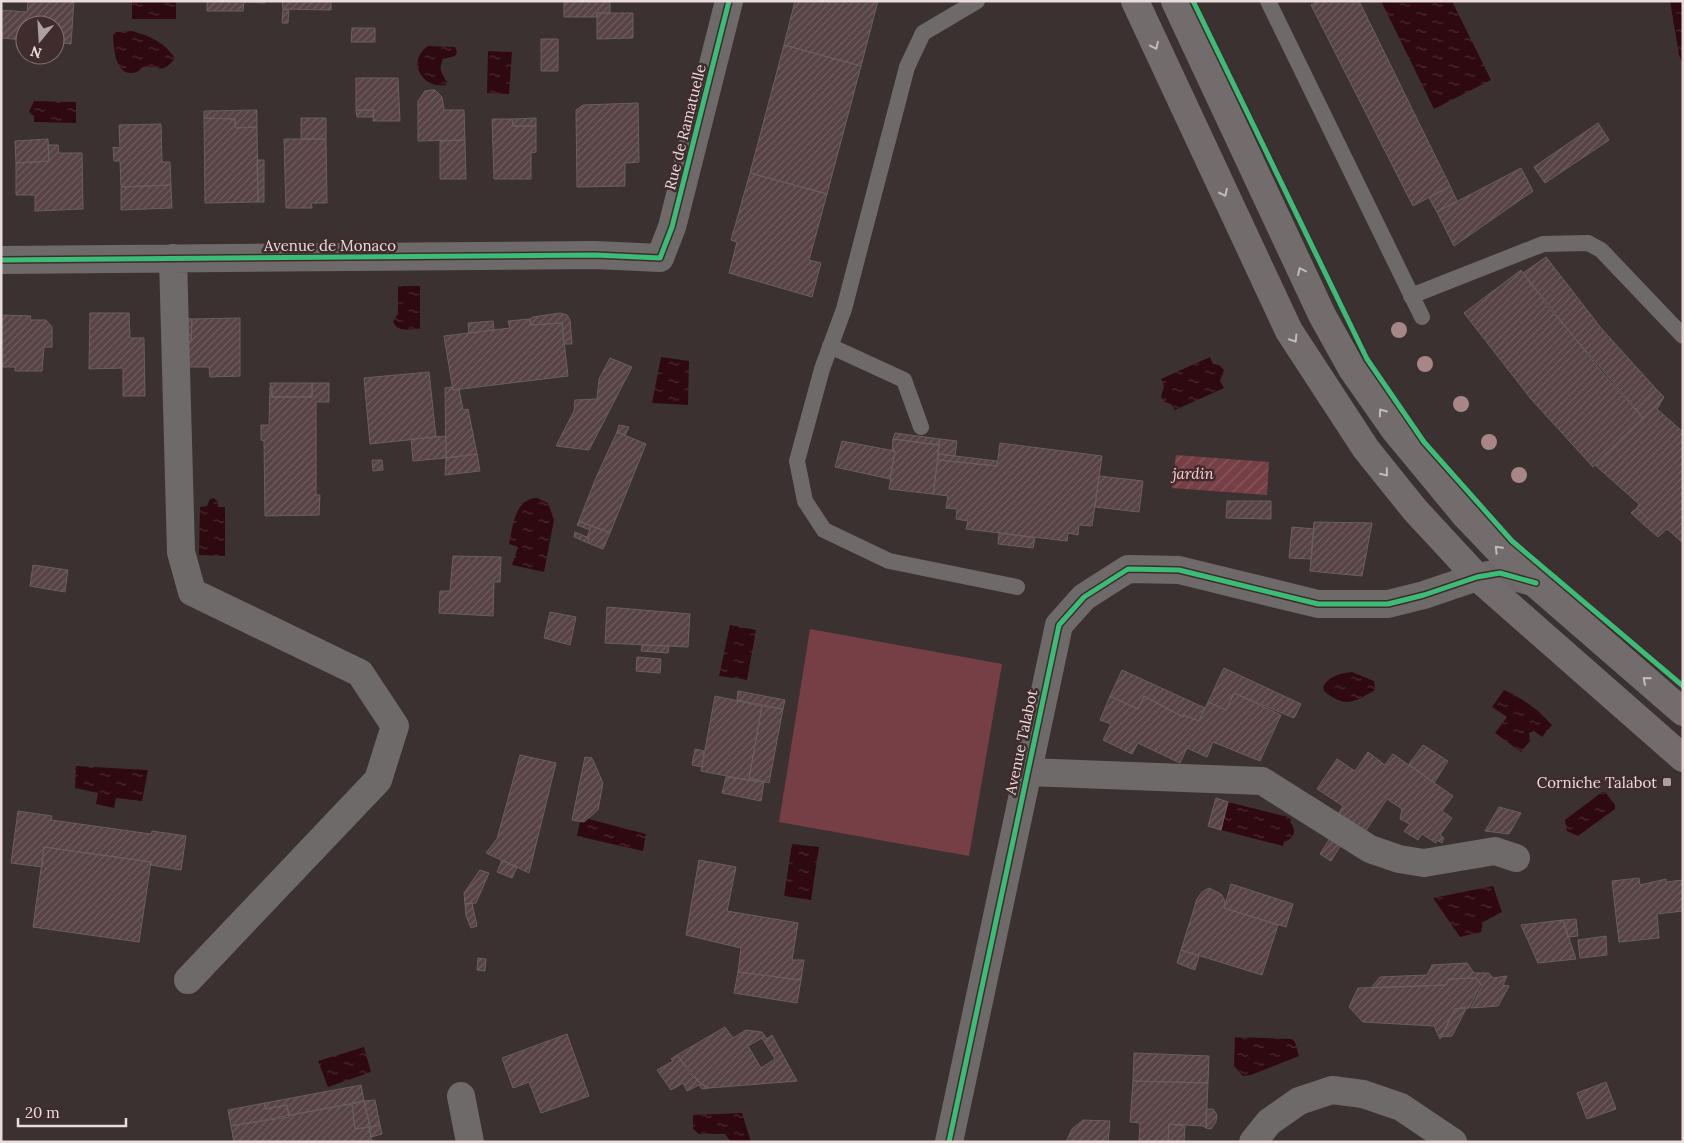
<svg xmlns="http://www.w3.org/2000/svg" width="1684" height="1143" font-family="Lora,serif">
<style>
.green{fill:#753f45}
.garden{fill:url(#garden-furrows)}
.water{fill:url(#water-ripples)}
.building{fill:url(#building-hatch);stroke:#6a5f60;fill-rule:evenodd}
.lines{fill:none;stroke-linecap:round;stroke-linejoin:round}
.service{stroke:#6e6a6a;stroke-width:16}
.minor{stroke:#6e6a6a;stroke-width:28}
.secondary{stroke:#726c6c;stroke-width:28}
.cycleway-casing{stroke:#412c2d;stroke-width:8}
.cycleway{stroke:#3abd76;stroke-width:5}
.tree{fill:#a78688}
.oneway{stroke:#c6baba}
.poi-dot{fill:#ada0a0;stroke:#412c2d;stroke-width:2}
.labels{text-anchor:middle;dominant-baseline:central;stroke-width:5;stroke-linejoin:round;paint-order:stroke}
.street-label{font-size:15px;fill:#eadbdc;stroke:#412c2d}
.park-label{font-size:15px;font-style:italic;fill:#feccd0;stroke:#412c2d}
.poi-label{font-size:15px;fill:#eadbdc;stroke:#412c2d;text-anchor:end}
</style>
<defs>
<pattern id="garden-furrows" width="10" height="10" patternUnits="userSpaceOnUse" patternTransform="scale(1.25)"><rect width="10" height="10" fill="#753f45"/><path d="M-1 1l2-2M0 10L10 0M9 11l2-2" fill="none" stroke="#895a5f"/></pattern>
<pattern id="water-ripples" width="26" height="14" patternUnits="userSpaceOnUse" patternTransform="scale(1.25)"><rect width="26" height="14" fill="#2f0910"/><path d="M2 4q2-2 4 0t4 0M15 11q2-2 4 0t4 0" fill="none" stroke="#4d2c32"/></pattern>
<pattern id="building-hatch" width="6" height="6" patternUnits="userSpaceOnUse" patternTransform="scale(1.25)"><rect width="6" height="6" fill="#574245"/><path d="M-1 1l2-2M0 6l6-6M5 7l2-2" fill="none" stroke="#6f5d5f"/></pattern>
</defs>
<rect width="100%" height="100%" fill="#3c3131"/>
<!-- green -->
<path class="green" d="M810 629 1002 664 969 856 779 822Z"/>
<!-- garden -->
<path class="garden" d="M1176 455 1269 462 1267 495 1172 488Z"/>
<!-- water -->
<path class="water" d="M132 1H176V19H132Z
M1381 1H1452L1491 80 1434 109Z
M1670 1H1683V65L1679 55Z
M132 31C150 36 164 42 175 58 161 77 157 64 143 67 141 68 139 71 137 72 115 79 114 49 113 35L116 32Z
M428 46 455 47 457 52 455 56 443 59C438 70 442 73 447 82L446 85C422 89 406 61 428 46Z
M488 51 512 52 509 94 487 93Z
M34 101 76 102V123L34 122V116L29 112Z
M398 286H420V329C409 329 397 333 393 321L398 314Z
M661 357 689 361 688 405 652 403Z
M1210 357 1213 364 1219 365 1224 370 1220 381 1224 388 1175 410 1171 404 1165 402 1161 397 1164 386 1161 379Z
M214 498 218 502V507H225V556L199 555 200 507 207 506 210 499Z
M537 498 548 503 554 520 544 572 512 565 518 547 509 544C513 527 514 499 537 498Z
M730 625 756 630 747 680 719 676Z
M1352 672 1374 681 1375 690C1354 702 1346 709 1324 691L1323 687C1328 676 1341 673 1352 672Z
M1504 690C1524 699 1538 709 1552 725L1542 737 1534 731 1529 733 1530 741 1521 752 1495 733 1507 717 1492 707Z
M76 766 148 770 142 801 116 798 114 808 96 804 98 793 75 788Z
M1602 792H1605L1615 805V809L1578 836 1567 831 1565 820Z
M1228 802 1292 818 1290 822C1297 831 1295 838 1284 842L1283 846 1221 830Z
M581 817 646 834 643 851 577 836Z
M792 844 819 847 811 900 784 896Z
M1493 886 1502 912 1483 922 1481 932 1460 937 1433 898Z
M1235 1037 1292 1039 1295 1042 1299 1056 1251 1075 1243 1076 1234 1066Z
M364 1047 371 1072 328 1087 318 1061Z
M742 1113 751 1142H731L725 1134H699L693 1129V1115Z"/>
<!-- building -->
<path class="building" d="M28 1H74L71 44 55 42V25H25V40L1 38V10L27 12Z
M207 1H265V3L244 2 243 11H207Z
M282 1H331V10L283 9Z
M564 1H610V13H597L596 17H564Z
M795 1H878L861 66 784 45Z
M1319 1H1359L1450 186 1413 206 1311 5Z
M283 9 289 10 288 23H282Z
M597 13H633V38L597 39Z
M352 28H375V42H351Z
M541 39H558V71H541Z
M784 45 861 66 827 194 750 173Z
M356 78H398L400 121H373L374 110H356Z
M431 90H435L442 97 444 110H464L465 140 418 141V101L425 91Z
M638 103 639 162 625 163V186L577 187 576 110 583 105Z
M257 110V127L235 128V119L204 118V111Z
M356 110H374L373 117H357Z
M204 118 235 119V128L257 127 258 202 205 203Z
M301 118H326V139H301Z
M536 118V126H513L512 119Z
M492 119H512L513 126H536V152L531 153V179H494Z
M1598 123 1609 140 1545 183 1534 167Z
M161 124 162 162H170L171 185 121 187 120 161H114L113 147 120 148 119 125Z
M48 139 49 161 16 163 15 141Z
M284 139H326L327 203H311L312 208H286Z
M465 140 466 179H440V141Z
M48 145H58L59 153H82L83 209 35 211V195H16V163L49 161Z
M257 160H264V202H258Z
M1521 168 1533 191 1454 246 1437 212Z
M750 173 827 194 809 260 821 263 812 297 729 273 737 242 731 240Z
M171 185 172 208 121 210V187Z
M1450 186 1457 201 1437 212 1429 198Z
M1546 257 1601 328 1656 389 1636 409 1550 309 1523 273Z
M1521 270 1600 370 1643 418 1593 467 1531 399 1464 313Z
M1 313 2 315 31 316 30 320H46L52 327V347H44L42 371H15V367H1Z
M90 313H129L130 338H144L145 396H123V368L89 369Z
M560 313 567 315 570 320 572 344H564L562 323 530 325V319L533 317Z
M185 318 192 319 191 342H185Z
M240 318V376L210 377 209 367H190L185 362V342H191L192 319Z
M530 319V325L562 323 568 376 453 390 444 336 510 328 508 321Z
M493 321 494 330 469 333 468 323Z
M610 358 632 367 589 450 556 446 574 411 575 400 597 399 599 379Z
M429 372 436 437 370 444 364 378Z
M270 383H312V397H272Z
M312 383H329V402H316V495H320L319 515 265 516 264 441 261 440V425H269L270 387H272V397H312Z
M452 387 453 390 459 389 463 410 468 409 477 454 446 458 445 388Z
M1656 389 1664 397 1643 418 1636 409Z
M1664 397 1657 409 1683 432V543L1667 529 1658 537 1643 524 1648 519 1637 508 1639 504 1595 465Z
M619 425 629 427 625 435 617 432Z
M617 432 646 444 610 533 579 521 595 480Z
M895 433 940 439 939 445 893 439Z
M446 436V458L413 461 411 439Z
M893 439 939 445 933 494 889 489 895 451H892Z
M940 439 957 441 955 456 938 454Z
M842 441 895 451 890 479 835 467Z
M1000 443 1102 456 1092 526 1079 525 1078 535 1068 533 1067 541 966 529 968 521 956 519 957 509 946 508 948 496 933 494 938 460 997 466Z
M477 454 480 471 445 475 446 458Z
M938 454 997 461V466L938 460Z
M372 460H382L383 470 373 471Z
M1099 476 1143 481 1139 512 1095 507Z
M1227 501H1271V519L1226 518Z
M1637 508 1648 519 1643 524 1631 513Z
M579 521 610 533 603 549 588 543 589 538 587 537 590 530 577 525Z
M1314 522 1372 523 1362 576 1310 571Z
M1292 527 1314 529 1311 559 1289 558Z
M575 532 589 538 588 543 574 537Z
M999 533 1035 538 1033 548 998 544Z
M453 556 501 557 500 582H494L493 616 439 613 440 591H450Z
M33 565 68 570 65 592 30 586Z
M607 607 690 614 688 647 605 643Z
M550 612 576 617 570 645 544 638Z
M642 645 669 646 668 653 641 651Z
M637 657 661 659 660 673 636 671Z
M1224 668 1301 704 1294 718 1234 693 1226 710 1208 702Z
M1122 670 1205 708 1199 721 1184 715 1183 717 1144 696 1138 709 1110 696Z
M738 691 785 700 783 709 737 700Z
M1234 693 1281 715 1260 761 1213 742 1207 757 1187 748 1180 763 1138 743 1132 754 1103 740 1111 724 1100 720 1110 696 1138 709 1144 696 1183 717 1184 715 1199 721 1208 702 1226 710Z
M715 696 762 706 749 778 759 780 758 782 701 771Z
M762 706 783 709 769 783 749 778Z
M1423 745 1448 761 1434 783 1409 764Z
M695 749 704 751 702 767 692 765Z
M1368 752 1385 765 1393 754 1453 796 1442 811 1452 818 1440 835 1444 838 1442 843 1437 840 1436 843 1422 834 1418 840 1404 831 1410 824 1400 819 1402 809 1387 799 1363 835 1337 816 1343 806 1317 789 1337 759 1355 771Z
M520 755 556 763 529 873 486 853 497 839Z
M585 757 592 758 603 783 598 810 584 822 572 820Z
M726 777 764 782 761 801 722 793Z
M1216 798 1228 802 1221 830 1208 826Z
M1499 807 1521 813 1509 834 1485 831Z
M18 811 52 816 51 820 151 834 152 831 186 836 181 870 151 865V862L44 847 42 867 11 863Z
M1330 838 1341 845 1331 861 1320 854Z
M44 847 151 862 139 942 33 927Z
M502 860 517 867 512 878 497 872Z
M699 860 736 867 727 911 798 923 792 960H804L801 980 738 972 741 948 686 935Z
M480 870 489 873 476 903 465 904 464 893Z
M1639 878 1640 885 1666 879V882L1683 880V911L1657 914 1659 938 1619 942 1612 881Z
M1231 884 1293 904 1286 927 1224 908Z
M1209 888 1221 894 1225 901 1224 908 1278 925 1262 975 1181 950 1197 899 1202 892Z
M472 903 477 926 471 928 466 916 465 904Z
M1576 919 1578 936 1568 937 1563 920Z
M1563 920 1576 959 1538 963 1521 925Z
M1606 936 1607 955 1580 958 1578 940Z
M1181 950 1199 956 1195 970 1177 963Z
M478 958 486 959 485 971 477 970Z
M1467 963 1474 973H1489L1493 978 1507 976 1503 985 1509 986 1498 1006 1471 1008 1482 986 1476 978 1449 979 1446 985 1371 988 1380 977 1427 975 1432 965Z
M738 972 801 980 797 1003 734 993Z
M1476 978 1481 984 1469 1008 1455 1009 1440 1039 1434 1026 1363 1022 1349 1007 1358 988 1446 985 1449 979Z
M1467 1007 1452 1036 1441 1037 1455 1009Z
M725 1027 733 1038 746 1030 762 1032 767 1039 772 1035 797 1081 709 1088 701 1084 677 1055ZM762 1038 775 1059 761 1068 748 1046Z
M567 1034 589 1096 541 1113 529 1082 513 1088 502 1058Z
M1134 1053 1209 1056 1208 1083 1133 1081Z
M677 1055 690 1073 701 1084 709 1088 702 1089 699 1085 687 1091 683 1083 671 1090 657 1070 673 1061 671 1059Z
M1133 1081 1208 1083 1206 1128 1203 1126 1169 1124 1168 1142H1139L1140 1123 1130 1122Z
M1606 1082 1616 1109 1587 1119 1577 1093Z
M361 1085 364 1101 289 1115 287 1105 265 1109V1103Z
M375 1100 380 1125 370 1127 364 1101Z
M364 1101 370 1127 355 1129 352 1104Z
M265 1103V1109L287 1105 289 1117 231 1126 228 1110Z
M352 1104 355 1129 369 1127 372 1142H234L231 1126Z
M1206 1109H1213L1217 1115 1216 1122 1211 1129 1206 1128Z
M1083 1120 1110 1121 1108 1142H1066L1072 1129Z
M1169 1124 1185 1126 1184 1142H1168Z
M380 1125 382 1134 371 1137 369 1127Z"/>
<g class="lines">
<!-- service -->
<path class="service" d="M977 1 923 33 907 67 844 309 822 369 797 461 805 501 824 530 889 561 1017 587
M1268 1 1422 317
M1411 296 1543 244 1588 243 1601 250 1683 336
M830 346 904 380 921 427"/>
<!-- minor -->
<path class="minor" d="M173 258 181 552 192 592 360 673 395 726 378 780 188 980
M1 260 595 255 660 258 672 227 729 1
M1028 772 1262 781 1370 849 1399 859 1424 863 1495 851 1516 858
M461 1096 470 1142
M949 1142 1059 625 1084 597 1128 569 1179 570 1318 604H1388L1424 595 1477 577 1500 573 1536 583
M1253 1142 1269 1122 1299 1101 1332 1090 1363 1094 1401 1107 1453 1142"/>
<!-- secondary -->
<path class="secondary" d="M1135 1 1289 331 1366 449 1415 510 1477 577 1683 758
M1175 1 1322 315 1352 369 1394 429 1465 515 1508 560 1683 712"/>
<!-- cycleway casing -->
<g class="cycleway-casing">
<path id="cycleway" d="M1193 1 1367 359 1424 442 1512 541 1683 686
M1 260 595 255 660 258 672 227 729 1
M949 1142 1059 625 1084 597 1128 569 1179 570 1318 604H1388L1424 595 1477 577 1500 573 1536 583"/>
</g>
<!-- cycleway -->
<use href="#cycleway" class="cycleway"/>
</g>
<!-- trees -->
<g class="tree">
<circle cx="1399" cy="330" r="8"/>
<circle cx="1425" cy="364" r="8"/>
<circle cx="1461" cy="404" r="8"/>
<circle cx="1489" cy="442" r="8"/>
<circle cx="1519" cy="475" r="8"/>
</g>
<!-- one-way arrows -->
<defs><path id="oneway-chevron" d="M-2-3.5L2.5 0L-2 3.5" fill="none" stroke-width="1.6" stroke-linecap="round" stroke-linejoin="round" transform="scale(1.25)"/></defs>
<g class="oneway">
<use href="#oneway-chevron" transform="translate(1155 46) rotate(65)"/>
<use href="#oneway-chevron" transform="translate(1224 193) rotate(65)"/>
<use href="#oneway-chevron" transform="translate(1301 271) rotate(-115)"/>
<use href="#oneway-chevron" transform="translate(1294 339) rotate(58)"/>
<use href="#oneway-chevron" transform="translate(1382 412) rotate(-125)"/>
<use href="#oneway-chevron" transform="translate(1385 473) rotate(51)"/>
<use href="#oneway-chevron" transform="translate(1498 549) rotate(-134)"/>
<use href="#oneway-chevron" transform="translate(1646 680) rotate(-139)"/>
</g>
<!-- markers -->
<rect class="poi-dot" x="1662" y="777" width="10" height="10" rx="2.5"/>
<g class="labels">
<!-- street labels -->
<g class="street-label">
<text transform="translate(685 127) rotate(-76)">Rue de Ramatuelle</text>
<text x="330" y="245">Avenue de Monaco</text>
<text transform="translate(1021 742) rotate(-78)">Avenue Talabot</text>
</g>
<!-- park labels -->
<g class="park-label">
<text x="1193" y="473">jardin</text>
</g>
<!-- poi labels -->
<g class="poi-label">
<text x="1657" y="782">Corniche Talabot</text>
</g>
</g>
<!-- border -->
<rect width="1684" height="1143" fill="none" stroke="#eadbdc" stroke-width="5"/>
<!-- north arrow -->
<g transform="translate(40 40) rotate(198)"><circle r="24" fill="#412c2d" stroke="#857273"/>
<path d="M0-4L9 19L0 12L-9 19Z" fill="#ada0a0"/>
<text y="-8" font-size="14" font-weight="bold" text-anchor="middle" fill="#eadbdc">N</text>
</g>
<!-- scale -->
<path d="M18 1118v8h108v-8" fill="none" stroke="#eadbdc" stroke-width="2.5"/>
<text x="25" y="1118" font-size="15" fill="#eadbdc" stroke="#412c2d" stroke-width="4" paint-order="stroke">20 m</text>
</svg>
